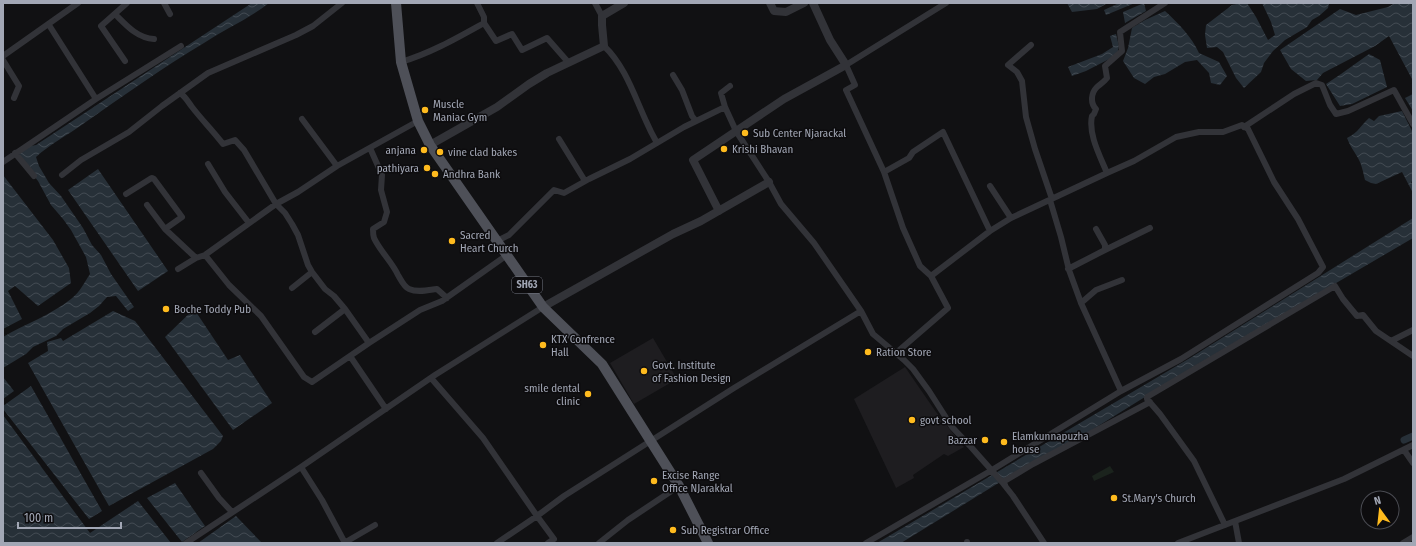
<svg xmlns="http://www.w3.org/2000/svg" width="1416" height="546" font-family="'Fira Sans Condensed',sans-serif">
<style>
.built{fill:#1e1d20}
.green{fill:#1b231d}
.water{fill:url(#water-waves)}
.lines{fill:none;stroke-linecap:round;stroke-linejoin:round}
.canal{stroke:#273038;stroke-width:7}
.minor{stroke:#323338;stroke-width:6}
.tertiary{stroke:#323338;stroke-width:8}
.primary{stroke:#4e5058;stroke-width:10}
.poi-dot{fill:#ffbb1e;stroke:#0d0c0e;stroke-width:1.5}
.labels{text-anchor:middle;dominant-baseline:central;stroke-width:3;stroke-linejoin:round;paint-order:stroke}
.shield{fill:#0d0c0e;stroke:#757883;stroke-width:1}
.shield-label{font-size:10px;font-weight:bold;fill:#a2a7b5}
.poi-label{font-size:11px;fill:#a2a7b5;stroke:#0d0c0e;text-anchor:start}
</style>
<defs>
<pattern id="water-waves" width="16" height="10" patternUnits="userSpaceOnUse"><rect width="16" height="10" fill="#273038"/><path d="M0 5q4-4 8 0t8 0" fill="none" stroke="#434b53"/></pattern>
</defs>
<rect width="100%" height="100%" fill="#111113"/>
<!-- built -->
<path class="built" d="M653 338 677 379 634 404 610 363Z
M905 367 936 412 964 447 948 456 944 454 913 475 914 478 896 488 854 399Z"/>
<!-- green -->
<path class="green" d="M1110 466 1114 472 1094 481 1092 476Z"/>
<!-- water -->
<path class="water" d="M252 3H269C249 19 225 29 204 43 162 68 123 96 83 124 68 135 50 144 36 157L39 166 49 183 61 196 83 228 92 245 101 255 111 274 134 307 128 311 116 296 107 297 99 306 90 313 63 329 56 336 33 347 26 354 3 368V337C25 324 51 315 71 299 80 292 84 283 90 274L86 257 71 230 63 219 51 205 38 181 29 170 18 153 25 147 36 145Z
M1067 3H1108L1097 9 1072 12Z
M1119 3H1135L1106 15 1104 10Z
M1144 3 1146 11 1125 23 1123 12Z
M1241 3H1247L1256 17 1268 40 1275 35 1271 22 1262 3H1329L1328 8 1319 16 1312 20 1307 27 1285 40 1273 51 1264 63 1261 72 1244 88 1236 78 1223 52 1217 47 1207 48 1205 35 1206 25 1232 5Z
M1395 3H1413V79H1412L1389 36 1375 46 1323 73 1317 80 1306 81 1291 69 1280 50 1340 9 1356 15 1388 7Z
M1165 11C1179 24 1191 36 1199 53L1219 62 1227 76 1220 85 1211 83 1209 73 1197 60 1185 62 1165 74 1154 77 1145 84 1134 78 1123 61 1128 48 1132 28 1145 20Z
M1116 34 1119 46 1117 55 1086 71 1072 76 1068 67 1102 54 1113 47 1110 36Z
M1369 54 1380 60 1387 87 1352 104 1340 106 1326 84 1341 74Z
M1413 94V111L1405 98Z
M1402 111 1413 133V181L1411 182 1413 185V193L1402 172 1376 184 1371 183 1365 180C1363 172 1362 165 1358 158 1354 151 1350 146 1347 138 1359 132 1360 126 1369 118L1374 121 1379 116Z
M98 169 168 271 138 291 68 190Z
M3 175 53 240 69 268 71 283 38 306 15 286 8 291 22 319 3 329Z
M1413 218V238L1198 364 1087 433 1023 468 901 543H877L1190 358Z
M194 309 228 360 240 355 272 403 233 430 165 337Z
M113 311 135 321 223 436 221 441 213 449 109 506 28 363 48 351 47 342 61 338 63 341Z
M3 377 14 391 3 399Z
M31 386 102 511 89 519 3 409V406Z
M3 415 90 533 138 501 171 543H3Z
M175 483 205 526 182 542 147 498Z
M236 516 262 543H198Z"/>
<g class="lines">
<!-- canal -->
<path class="canal" d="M1404 440 1413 436"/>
<!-- minor -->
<path class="minor" d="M164 3 170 14
M595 3 602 16
M115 14C126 25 137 38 154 39
M484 23 496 41 512 34 522 50 547 38 568 62
M49 25 96 99
M1031 45 1008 65 1017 72 1022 81 1026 117 1035 149 1052 199
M604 46C625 66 634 95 646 121 649 128 653 136 657 143
M3 56 78 3
M3 60 19 86 14 98
M125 61 101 26 127 3
M401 62C431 53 457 38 484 23V17L477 3
M673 75 682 90 692 116 696 121
M730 86 721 93 725 107 736 131 769 182 781 204 814 243 861 311 873 334 904 360 913 369 929 391 952 427 971 447 1002 482 1013 496 1044 543
M180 93C186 97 188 102 192 107 202 120 213 131 223 144L235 140 244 150 276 204 285 213 292 224 298 235 308 265 312 272 325 289 334 296 345 309 369 343
M302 119 337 166
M1244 127 1294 94 1316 83 1322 85 1330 105 1336 114 1348 111 1394 90 1413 124
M559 139 585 181
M370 148 382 175 381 190 387 212 384 222 373 229C373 232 373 235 374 238 380 251 392 262 398 275 401 280 404 287 409 289 418 293 428 290 437 289L447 298
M15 153 34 176
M3 162 96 99 181 46
M208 164 225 192 249 223
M884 172 909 158 913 152 943 132 990 231
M1107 173 1134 161 1176 137 1199 132H1223L1242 125 1248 129 1274 182 1298 219 1323 267 1318 273 1181 359 1121 391
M62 175 81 160 129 132 162 106 208 73 296 35 313 26 342 3
M990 186 1011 218
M126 194 150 179 152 178 154 179 182 217 165 229
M147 205 165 229 196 258
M497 241 509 235 554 190 564 193 589 179 630 159 684 127 725 107
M1105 250 1150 228
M205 255 229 285 261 316 304 377 312 382 369 343 420 310 442 301 507 255
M178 269 196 258 205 255 276 204 298 192 337 166 418 121
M1068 269 1105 250V245L1096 229
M931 276 920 266 903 228 884 172 846 90 855 85 846 65 946 3
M292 288 312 272
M1081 303 1096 290 1122 280
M315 332 345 309
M1391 341 1413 330
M896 353 948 308 931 276 990 231 1011 218 1107 173C1100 156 1088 134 1092 116L1094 114 1096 109C1090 103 1091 93 1097 87 1100 84 1104 82 1107 78L1105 66 1122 51 1120 32 1165 3
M350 356 386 409
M431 378 483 438 537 516 564 496 734 388 861 311
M1404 450 1413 463
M301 467 322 500 345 543
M201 473 219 498 232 512
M1005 485 1003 482 1033 464 1150 402
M1235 521 1239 543
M1225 525 1194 461 1160 414 1147 399V397L1335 286 1343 299 1357 316 1363 315 1376 331 1413 356
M967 542V543
M186 543 301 467 435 375 543 307
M344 543 375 525
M497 543 537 516 554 539 548 543
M599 543 628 520 679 486
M866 543 992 470 1121 391 1081 303 1069 270 1061 237 1050 200
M1178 543 1344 479 1413 445
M1403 543 1413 537"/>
<!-- tertiary -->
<path class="tertiary" d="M770 3 774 11 786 12 804 3
M430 145 497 107 529 84 547 73 604 46 602 25V16L624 3
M719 211 693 160 784 99 846 65 830 40 813 3
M543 307 673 234 701 221 769 182"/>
<!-- primary -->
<path class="primary" d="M396 3 401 62 418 121 430 145 543 307 602 364 679 486 708 543"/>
</g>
<!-- markers -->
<g class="poi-dot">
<circle cx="425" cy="110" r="4"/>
<circle cx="745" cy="133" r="4"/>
<circle cx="724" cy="149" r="4"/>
<circle cx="424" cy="150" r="4"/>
<circle cx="440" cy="152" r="4"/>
<circle cx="427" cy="168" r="4"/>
<circle cx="435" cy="174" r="4"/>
<circle cx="452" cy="241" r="4"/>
<circle cx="166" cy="309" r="4"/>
<circle cx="543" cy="345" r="4"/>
<circle cx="868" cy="352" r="4"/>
<circle cx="644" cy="371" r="4"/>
<circle cx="588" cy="394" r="4"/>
<circle cx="912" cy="420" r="4"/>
<circle cx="985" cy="440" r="4"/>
<circle cx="1004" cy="442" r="4"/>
<circle cx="654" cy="481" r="4"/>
<circle cx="1114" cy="498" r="4"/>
<circle cx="673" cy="530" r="4"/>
</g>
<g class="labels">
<!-- shield labels -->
<rect class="shield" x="512" y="277" width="30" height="16" rx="3"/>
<g class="shield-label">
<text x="527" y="285">SH63</text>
</g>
<!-- poi labels -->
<g class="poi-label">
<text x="433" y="104">Muscle<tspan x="433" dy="13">Maniac Gym</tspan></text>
<text x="753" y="133">Sub Center Njarackal</text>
<text x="732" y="149">Krishi Bhavan</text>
<text x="416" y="150" text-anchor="end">anjana</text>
<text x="448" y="152">vine clad bakes</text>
<text x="419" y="168" text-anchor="end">pathiyara</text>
<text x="443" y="174">Andhra Bank</text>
<text x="460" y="235">Sacred<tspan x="460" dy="13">Heart Church</tspan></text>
<text x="174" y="309">Boche Toddy Pub</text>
<text x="551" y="339">KTX Confrence<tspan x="551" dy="13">Hall</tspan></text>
<text x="876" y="352">Ration Store</text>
<text x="652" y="365">Govt. Institute<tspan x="652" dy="13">of Fashion Design</tspan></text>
<text x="580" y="388" text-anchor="end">smile dental<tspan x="580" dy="13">clinic</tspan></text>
<text x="920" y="420">govt school</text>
<text x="1012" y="436">Elamkunnapuzha<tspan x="1012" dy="13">house</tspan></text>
<text x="977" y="440" text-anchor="end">Bazzar</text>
<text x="662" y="475">Excise Range<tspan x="662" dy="13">Office NJarakkal</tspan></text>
<text x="1122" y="498">St.Mary's Church</text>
<text x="681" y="530">Sub Registrar Office</text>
</g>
</g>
<!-- border -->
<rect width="1416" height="546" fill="none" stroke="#a2a7b5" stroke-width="8"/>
<!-- north arrow -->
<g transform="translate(1380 510) rotate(345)"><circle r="19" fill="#0d0c0e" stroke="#494a51"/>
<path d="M0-3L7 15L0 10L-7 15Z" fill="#ffbb1e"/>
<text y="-6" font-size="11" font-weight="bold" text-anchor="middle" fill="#a2a7b5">N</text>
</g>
<!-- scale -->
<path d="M18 522v6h103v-6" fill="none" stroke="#a2a7b5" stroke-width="2"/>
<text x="24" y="522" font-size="12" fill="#a2a7b5" stroke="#0d0c0e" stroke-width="3" paint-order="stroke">100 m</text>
</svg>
